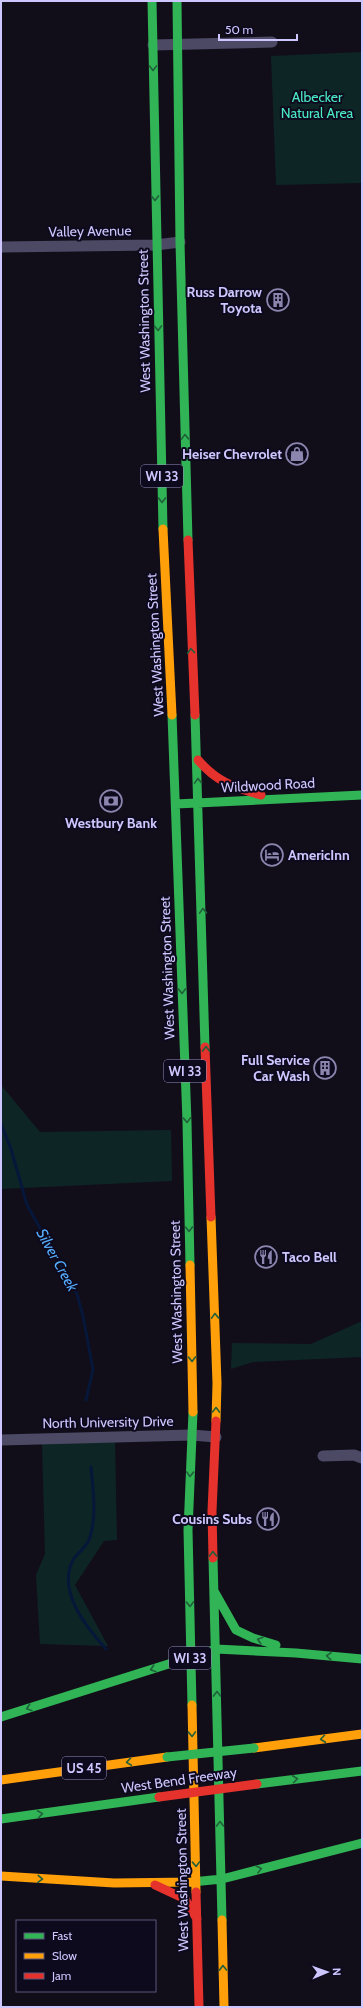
<svg xmlns="http://www.w3.org/2000/svg" width="363" height="2008" font-family="Cabin,sans-serif">
<style>
.green{fill:#0e2526}
.lines{fill:none;stroke-linecap:round;stroke-linejoin:round}
.stream{stroke:#06173a;stroke-width:3}
.street{stroke:#4b4964;stroke-width:11}
.fast{stroke:#30b455;stroke-width:9}
.slow{stroke:#ff9f0a;stroke-width:9}
.jam{stroke:#e5322d;stroke-width:9}
.fast-bridge{stroke:#30b455;stroke-width:9}
.jam-bridge{stroke:#e5322d;stroke-width:9}
.oneway{stroke:#1f5f3a}
.labels{text-anchor:middle;dominant-baseline:central;stroke-width:4;stroke-linejoin:round;paint-order:stroke}
.shield{fill:#0e0a1e;stroke:#948ebc;stroke-width:1}
.shield-label{font-size:13px;font-weight:bold;fill:#cec7ff}
.park-label{font-size:14px;fill:#4ae9c3;stroke:#0e0a1e}
.street-label{font-size:14px;fill:#cec7ff;stroke:#0e0a1e}
.poi-label{font-size:14px;font-weight:bold;fill:#cec7ff;stroke:#0e0a1e;text-anchor:end}
.water-label{font-size:15px;font-style:italic;fill:#55aeff;stroke:#0e0a1e}
</style>
<rect width="100%" height="100%" fill="#110e1a"/>
<!-- green -->
<path class="green" d="M362 52V183L276 185 271 56Z
M1 1085 40 1132 171 1130 172 1181 1 1189Z
M362 1321V1357L253 1362 231 1369 232 1343 311 1344Z
M115 1441 117 1540 104 1541 75 1585 108 1646 40 1644 36 1575 45 1554 42 1443Z"/>
<g class="lines">
<!-- stream -->
<path class="stream" d="M1 1124 11 1149 27 1205 77 1294 83 1316 93 1370 86 1400
M91 1467C93 1490 97 1514 90 1537 88 1547 76 1553 72 1562 58 1593 87 1628 106 1649"/>
<!-- street -->
<path class="street" d="M153 45 272 42
M1 247 156 245 180 242
M1 1440 192 1435 216 1437
M323 1456 354 1455 362 1458"/>
<!-- fast -->
<path class="fast" d="M152 1 163 529
M177 1 180 242 188 540
M172 715 187 1122 190 1265
M195 715 205 1047
M176 804 362 795
M213 1558 222 1920
M214 1591 236 1630 253 1638 276 1645
M192 1705 188 1530 193 1412
M1 1717 216 1649 296 1653 362 1659
M257 1784 362 1771
M1 1819 159 1797
M192 1882 222 1879 362 1843"/>
<!-- slow -->
<path class="slow" d="M163 529 172 715
M211 1217 217 1383 216 1421
M190 1265 193 1412
M192 1705 196 1892
M254 1748 362 1734
M1 1780 167 1757
M1 1876 114 1883 192 1882
M222 1920 224 2007"/>
<!-- jam -->
<path class="jam" d="M188 540 195 715
M198 760C217 782 233 787 261 795
M205 1047 211 1217
M213 1558 212 1511 216 1421
M155 1885 185 1899 197 1919
M196 1892 199 2007"/>
<!-- fast-bridge -->
<path class="fast-bridge" d="M167 1757 254 1748"/>
<!-- jam-bridge -->
<path class="jam-bridge" d="M159 1797 257 1784"/>
</g>
<!-- one-way arrows -->
<defs><path id="oneway-chevron" d="M-2-3.5L2.5 0L-2 3.5" fill="none" stroke-width="1.6" stroke-linecap="round" stroke-linejoin="round"/></defs>
<g class="oneway">
<use href="#oneway-chevron" transform="translate(153 68) rotate(89)"/>
<use href="#oneway-chevron" transform="translate(155 198) rotate(89)"/>
<use href="#oneway-chevron" transform="translate(158 328) rotate(89)"/>
<use href="#oneway-chevron" transform="translate(185 437) rotate(-92)"/>
<use href="#oneway-chevron" transform="translate(162 500) rotate(89)"/>
<use href="#oneway-chevron" transform="translate(191 651) rotate(-94)"/>
<use href="#oneway-chevron" transform="translate(198 781) rotate(-92)"/>
<use href="#oneway-chevron" transform="translate(203 911) rotate(-92)"/>
<use href="#oneway-chevron" transform="translate(182 991) rotate(88)"/>
<use href="#oneway-chevron" transform="translate(206 1049) rotate(-91)"/>
<use href="#oneway-chevron" transform="translate(187 1120) rotate(88)"/>
<use href="#oneway-chevron" transform="translate(189 1229) rotate(89)"/>
<use href="#oneway-chevron" transform="translate(215 1316) rotate(-92)"/>
<use href="#oneway-chevron" transform="translate(192 1359) rotate(89)"/>
<use href="#oneway-chevron" transform="translate(216 1410) rotate(-89)"/>
<use href="#oneway-chevron" transform="translate(190 1474) rotate(92)"/>
<use href="#oneway-chevron" transform="translate(213 1554) rotate(-91)"/>
<use href="#oneway-chevron" transform="translate(190 1604) rotate(88)"/>
<use href="#oneway-chevron" transform="translate(260 1640) rotate(-163)"/>
<use href="#oneway-chevron" transform="translate(329 1656) rotate(-175)"/>
<use href="#oneway-chevron" transform="translate(153 1669) rotate(162)"/>
<use href="#oneway-chevron" transform="translate(217 1694) rotate(-91)"/>
<use href="#oneway-chevron" transform="translate(29 1708) rotate(162)"/>
<use href="#oneway-chevron" transform="translate(192 1734) rotate(88)"/>
<use href="#oneway-chevron" transform="translate(323 1739) rotate(173)"/>
<use href="#oneway-chevron" transform="translate(129 1762) rotate(172)"/>
<use href="#oneway-chevron" transform="translate(295 1779) rotate(-7)"/>
<use href="#oneway-chevron" transform="translate(40 1814) rotate(-8)"/>
<use href="#oneway-chevron" transform="translate(220 1824) rotate(-91)"/>
<use href="#oneway-chevron" transform="translate(196 1864) rotate(88)"/>
<use href="#oneway-chevron" transform="translate(259 1869) rotate(-14)"/>
<use href="#oneway-chevron" transform="translate(40 1879) rotate(3)"/>
<use href="#oneway-chevron" transform="translate(223 1968) rotate(-91)"/>
</g>
<!-- icons -->
<defs>
<g id="building-ring" transform="scale(1.15)"><circle r="9.5" fill="#0e0a1e" stroke="#8c86af" stroke-width="1.5"/><path d="M-4-6H4V6H1V3H-1V6H-4ZM-2.5-4.3h1.7v1.8h-1.7ZM.8-4.3h1.7v1.8H.8ZM-2.5-1h1.7V.8h-1.7ZM.8-1h1.7V.8H.8Z" fill="#8c86af"/></g>
<g id="shop-ring" transform="scale(1.15)"><circle r="9.5" fill="#0e0a1e" stroke="#8c86af" stroke-width="1.5"/><path d="M-5-2.5h2.3a2.7 3.5 0 0 1 5.4 0H5L5.5 6h-11ZM-1.5-2.5h3a1.5 2.3 0 0 0-3 0Z" fill="#8c86af"/></g>
<g id="bank-ring" transform="scale(1.15)"><circle r="9.5" fill="#0e0a1e" stroke="#8c86af" stroke-width="1.5"/><path d="M-6-4H6V4H-6ZM0-2.3a2.3 2.3 0 1 0 0 4.6a2.3 2.3 0 1 0 0-4.6Z" fill="#8c86af"/></g>
<g id="hotel-ring" transform="scale(1.15)"><circle r="9.5" fill="#0e0a1e" stroke="#8c86af" stroke-width="1.5"/><path d="M-6-4.5h1.5V1H6V5H4.5V3h-9V5H-6ZM-4 0a1.8 1.8 0 1 1 3.6 0ZM.5 0V-2.5h3Q6-2.5 6 0Z" fill="#8c86af"/></g>
<g id="restaurant-ring" transform="scale(1.15)"><circle r="9.5" fill="#0e0a1e" stroke="#8c86af" stroke-width="1.5"/><path d="M-5-6h1v4h1v-4h1v4h1v-4h1v5L-1.5 .5V6h-2V.5L-5-1ZM5-6V6H3V1.5H1.5Q1.5-4 5-6Z" fill="#8c86af"/></g>
</defs>
<g fill-rule="evenodd">
<use href="#building-ring" x="278" y="300"/>
<use href="#shop-ring" x="297" y="454"/>
<use href="#bank-ring" x="111" y="801"/>
<use href="#hotel-ring" x="272" y="855"/>
<use href="#building-ring" x="325" y="1068"/>
<use href="#restaurant-ring" x="266" y="1257"/>
<use href="#restaurant-ring" x="268" y="1519"/>
</g>
<g class="labels">
<!-- shield labels -->
<g class="shield">
<rect x="141" y="465" width="42" height="22" rx="3"/>
<rect x="164" y="1060" width="42" height="22" rx="3"/>
<rect x="169" y="1647" width="42" height="22" rx="3"/>
<rect x="62" y="1757" width="44" height="22" rx="3"/>
</g>
<g class="shield-label">
<text x="162" y="476">WI 33</text>
<text x="185" y="1071">WI 33</text>
<text x="190" y="1658">WI 33</text>
<text x="84" y="1768">US 45</text>
</g>
<!-- park labels -->
<g class="park-label">
<text x="317" y="97">Albecker<tspan x="317" dy="16">Natural Area</tspan></text>
</g>
<!-- street labels -->
<g class="street-label">
<text transform="translate(90 231) rotate(-1)">Valley Avenue</text>
<text transform="translate(144 321) rotate(-91)">West Washington Street</text>
<text transform="translate(155 645) rotate(-93)">West Washington Street</text>
<text transform="translate(268 785) rotate(-3)">Wildwood Road</text>
<text transform="translate(167 968) rotate(-92)">West Washington Street</text>
<text transform="translate(176 1292) rotate(-91)">West Washington Street</text>
<text transform="translate(108 1422) rotate(-1)">North University Drive</text>
<text transform="translate(179 1780) rotate(-8)">West Bend Freeway</text>
<text transform="translate(182 1880) rotate(-91)">West Washington Street</text>
</g>
<!-- poi labels -->
<g class="poi-label">
<text x="262" y="292">Russ Darrow<tspan x="262" dy="16">Toyota</tspan></text>
<text x="282" y="454">Heiser Chevrolet</text>
<text x="111" y="823" text-anchor="middle">Westbury Bank</text>
<text x="288" y="855" text-anchor="start">AmericInn</text>
<text x="310" y="1060">Full Service<tspan x="310" dy="16">Car Wash</tspan></text>
<text x="282" y="1257" text-anchor="start">Taco Bell</text>
<text x="252" y="1519">Cousins Subs</text>
</g>
<!-- water labels -->
<g class="water-label">
<text transform="translate(57 1260) rotate(61)">Silver Creek</text>
</g>
</g>
<!-- border -->
<rect width="363" height="2008" fill="none" stroke="#cec7ff" stroke-width="4"/>
<!-- legend -->
<rect x="16" y="1920" width="140" height="72" fill="#0e0a1e" stroke="#5b5678"/>
<rect x="24" y="1933" width="20" height="6" fill="#30b455" stroke="#5b5678"/>
<text x="52" y="1940" font-size="12" fill="#cec7ff">Fast</text>
<rect x="24" y="1953" width="20" height="6" fill="#ff9f0a" stroke="#5b5678"/>
<text x="52" y="1960" font-size="12" fill="#cec7ff">Slow</text>
<rect x="24" y="1973" width="20" height="6" fill="#e5322d" stroke="#5b5678"/>
<text x="52" y="1980" font-size="12" fill="#cec7ff">Jam</text>
<!-- north arrow -->
<g transform="translate(327 1972) rotate(88)" stroke="#0e0a1e" stroke-width="3" paint-order="stroke">
<path d="M0-3L7 15L0 10L-7 15Z" fill="#cec7ff"/>
<text y="-6" font-size="11" font-weight="bold" text-anchor="middle" fill="#cec7ff">N</text>
</g>
<!-- scale -->
<path d="M219 34v6h78v-6" fill="none" stroke="#cec7ff" stroke-width="2"/>
<text x="225" y="34" font-size="12" fill="#cec7ff" stroke="#0e0a1e" stroke-width="3" paint-order="stroke">50 m</text>
</svg>
